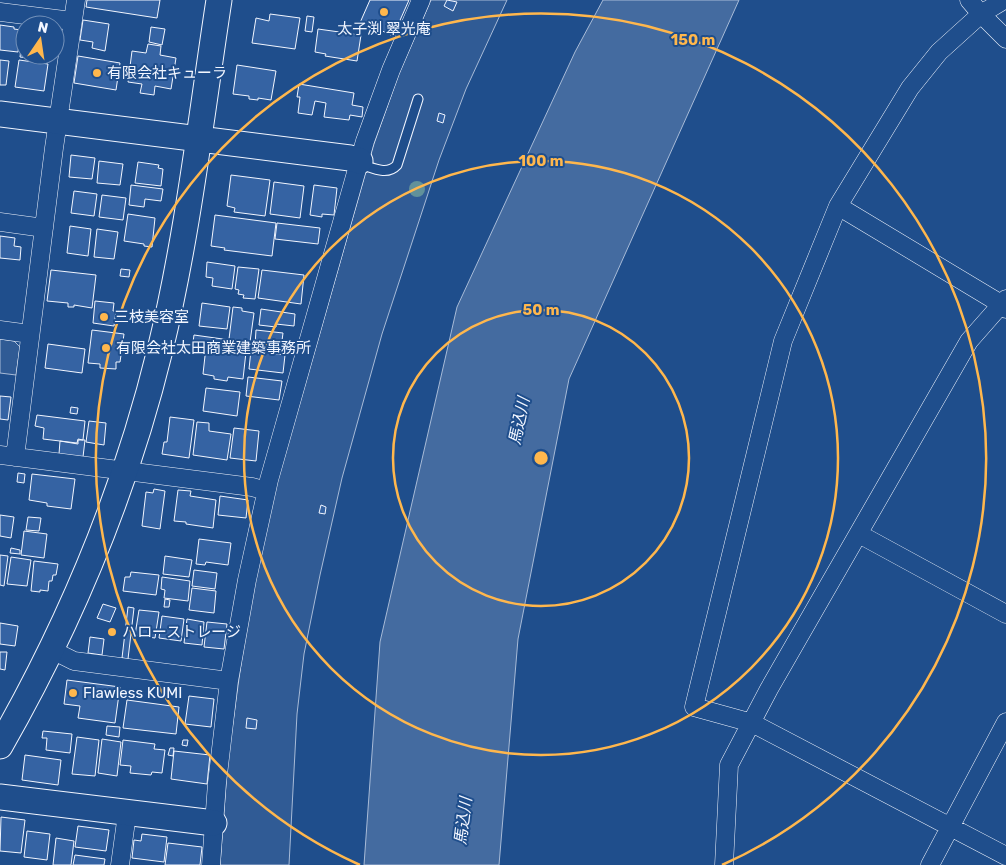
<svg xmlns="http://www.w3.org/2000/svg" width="1006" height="865" font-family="Rubik,'Noto Sans JP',sans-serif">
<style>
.built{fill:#305b95;stroke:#a8bbd7}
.water{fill:#446ba0;stroke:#a8bbd7}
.building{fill:#3563a3;stroke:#f2f6ff}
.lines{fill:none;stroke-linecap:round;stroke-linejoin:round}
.lane-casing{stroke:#f2f6ff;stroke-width:11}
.street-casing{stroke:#f2f6ff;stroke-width:19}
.secondary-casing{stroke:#f2f6ff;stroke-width:27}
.lane{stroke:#1f4e8c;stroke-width:9}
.street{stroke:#1f4e8c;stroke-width:18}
.secondary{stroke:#1f4e8c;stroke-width:25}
.tree{fill:#61919a}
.ring{fill:none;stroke:#ffb74d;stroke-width:2.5}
.poi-dot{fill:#ffb74d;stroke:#1f4e8c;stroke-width:2}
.labels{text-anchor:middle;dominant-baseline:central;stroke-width:4;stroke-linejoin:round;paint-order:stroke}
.poi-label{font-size:15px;fill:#f2f6ff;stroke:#1f4e8c;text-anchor:start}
.water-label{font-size:16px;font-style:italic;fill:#f2f6ff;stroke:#1f4e8c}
.centre{fill:#ffb74d;stroke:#1f4e8c;stroke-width:2.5}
.ring-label{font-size:15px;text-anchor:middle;font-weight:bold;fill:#ffb74d;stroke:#1f4e8c;stroke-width:4;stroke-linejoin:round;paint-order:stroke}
</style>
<rect width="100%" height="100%" fill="#1f4e8c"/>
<!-- built -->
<path class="built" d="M431 0H507L466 89 439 160 382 334 342 478 320 575 304 654 297 714 289 865H220L228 758 242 657 255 582 277 482 374 144 399 73Z
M0 339 14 341 20 347 16 375 0 373Z"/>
<!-- water -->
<path class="water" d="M603 0H739L569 379 518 639 499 865H364L380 642 457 307 575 52Z"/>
<!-- building -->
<path class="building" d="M87 0H160L157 18 86 7Z
M370 0H409L393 36 376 28 374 32 359 25Z
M447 0 457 2 453 11 444 6Z
M270 14 300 18 295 49 252 43 256 18 269 21Z
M307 16 314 17 312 32 305 31Z
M83 20 109 24 105 51 92 48 93 42 80 40Z
M0 25 14 27V29L21 30 18 52 0 50Z
M151 27 165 29 162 45 149 42Z
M318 29 361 35 357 61 325 56 326 54 315 52Z
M23 32H25V55H51L50 61 20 57Z
M148 44 161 46 160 55 176 58 171 89 155 86 154 95 140 93 142 84 128 82 132 51 146 53Z
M78 56 120 63 116 90 74 83Z
M0 60 9 61 6 85H0Z
M19 60 48 64 44 91 15 87Z
M237 65 276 71 271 100 258 98V100L249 99V96L233 94Z
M299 84 354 93 352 105 363 107 362 117 350 115 349 120 324 117 326 103 315 101 312 115 298 113 300 97H297Z
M439 113 445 115 443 123 437 121Z
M71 155 95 158 92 179 69 177Z
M99 161 123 164 120 185 97 183Z
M138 162 159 165 158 168 163 169 161 186 135 183Z
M231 175 270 180 265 216 234 212 235 208 227 206Z
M274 182 304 186 300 218 270 214Z
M131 185 163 189 161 201 145 199 144 207 129 205Z
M314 185 337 188 334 215 322 214V217L310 215Z
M74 191 97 194 94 216 71 213Z
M102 195 126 198 123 220 99 217Z
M128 214 155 218 152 247 144 246V244L124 241Z
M215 215 276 223 272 256 224 250 225 248 211 246Z
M277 223 320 228 318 244 275 239Z
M70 226 91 229 88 256 67 253Z
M97 229 118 232 114 259 94 257Z
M0 236 15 238 14 246 21 247 20 260 0 258Z
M207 262 235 266 232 289 212 286 213 278 206 277Z
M238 267 259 269 255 299 243 298 244 295 238 294 239 290 235 289Z
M121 269 130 270 129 277 120 276Z
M51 270 96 275 92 308 74 305V307H68V303L47 301Z
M262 270 304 275 301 304 258 298Z
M95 301 114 303 113 311H116L114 326 93 323Z
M202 303 230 307 227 329 199 326Z
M233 307 242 308V311L254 313 250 342 229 339Z
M261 309 295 314 294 326 276 324V327L259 325Z
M92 330 124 334 120 362H116V369L100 368V364L88 363Z
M256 330 283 333 281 348 255 345Z
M194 335 237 341 236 348 193 342Z
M48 344 85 349 82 373 45 368Z
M206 347 246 352 243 379 228 377 227 381 214 379V376L203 374Z
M251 350 285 355 283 373 249 369Z
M248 377 282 381 279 400 246 396Z
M206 388 240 392 237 416 203 411Z
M0 396 11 397 8 420 0 419Z
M71 407 78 408 77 414 70 413Z
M37 415 85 421 83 440 78 439 77 443 43 439 44 428 35 426Z
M170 417 194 420 189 458 162 454 164 442H167Z
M89 421 106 423 104 445 86 442Z
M197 422 209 423V431L231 434 227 460 193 455Z
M234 428 259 431 256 461 230 458Z
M78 440H85L83 457 59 454 60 441 78 444Z
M18 473 25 474 24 483 17 482Z
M32 474 75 479 71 509 47 506V503L29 500Z
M154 489 165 491 160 529 142 526 146 492 153 493Z
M178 490 191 491 190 496 216 500 213 528 186 524V522L174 521Z
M220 496 248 500 246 518 218 515Z
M321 505 326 507 325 514 319 513Z
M0 515 14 517 11 538 0 536Z
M28 517 41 518 39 531 26 530Z
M24 531 47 534 44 558 21 555Z
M199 539 231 543 228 565 206 562 205 565 196 564Z
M11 548 20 550V554L10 553Z
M0 555 8 556 4 586 0 585Z
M165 556 192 560 189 577 163 574Z
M11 557 31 560 27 586 7 584Z
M34 561 58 564 56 575H53L52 581H49L48 591 40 590V592L31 591Z
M194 570 217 573 215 589 192 586Z
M131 572 159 575 156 595 123 591 125 577H130Z
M162 577 190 581 188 601 164 598 165 590 161 589Z
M192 588 216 591 214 613 189 610Z
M165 599 170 600 169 607H164Z
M103 604 116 608 110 622 97 618Z
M128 607 134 608 128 659 122 658Z
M139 610 159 612 155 638 135 635Z
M162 616 184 619 181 641 159 638Z
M187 619 204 622 202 645 184 643Z
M207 622 227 624 224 649 204 647Z
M0 623 18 626 15 646 0 644Z
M90 637 104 639 102 655 88 653Z
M0 652H7L5 670 0 669Z
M67 680 120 687 115 723 78 718 80 706 64 704Z
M189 696 214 699 211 727 185 724Z
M127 700 179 707 176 734 123 728Z
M247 718 257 720 256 729 246 728Z
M107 726 120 727 119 737 106 735Z
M43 731 72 734 70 753 46 750 47 738H42Z
M77 737 99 740 95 776 72 774Z
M102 739 121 742 117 776 98 773Z
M123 740 155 744 154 749 165 750 162 773 152 772 151 775 130 773 131 766 120 765Z
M183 740H188L187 746 182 745Z
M170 748H174L173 756 168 755Z
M174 751 210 755 207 784 171 779Z
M25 755 61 760 58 785 22 780Z
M1 817 25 820 21 853 0 851Z
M78 826 109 830 106 851 75 847Z
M27 831 50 834 47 860 24 857Z
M142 834 167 837 164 862 132 858 134 840 141 841Z
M56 838 74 841 71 865H53Z
M168 843 202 847 200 865H165Z
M75 855 105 859 104 865H73Z"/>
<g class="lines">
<!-- lane casing -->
<g class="lane-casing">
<path id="lane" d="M360 164C373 168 387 176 397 165L418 99"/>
</g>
<!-- street casing -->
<g class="street-casing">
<path id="street" d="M969 0 981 14 1006 39
M1004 0 981 14 939 52 910 88 838 206 783 341 694 707 752 723 1006 856
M0 12 72 21
M838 206 1001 304 1006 309
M0 222 44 228
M0 330 30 334
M0 455 252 487 266 491
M15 457 54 148 76 0
M859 534 1006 614
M52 650 74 661 229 681
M120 865 127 814
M211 865 217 783 229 681 247 580 269 480 365 141 391 70 421 0
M724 865 729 765 769 689 969 341 1006 299
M930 865 1006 722"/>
</g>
<!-- secondary casing -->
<g class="secondary-casing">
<path id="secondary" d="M0 114 350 158 360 161
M0 746C71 622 126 489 160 350 188 235 201 117 219 0
M0 797 214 823"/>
</g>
<!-- lane -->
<use href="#lane" class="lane"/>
<!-- street -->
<use href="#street" class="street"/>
<!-- secondary -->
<use href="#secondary" class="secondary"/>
</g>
<!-- trees -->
<circle class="tree" cx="417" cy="189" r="8"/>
<!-- distance rings -->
<g class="ring">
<circle cx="541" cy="458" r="148"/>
<circle cx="541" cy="458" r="297"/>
<path d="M360 865A445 445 0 1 1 722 865"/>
</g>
<!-- markers -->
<g class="poi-dot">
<circle cx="384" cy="12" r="5"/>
<circle cx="97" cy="73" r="5"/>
<circle cx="104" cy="317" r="5"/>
<circle cx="106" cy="348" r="5"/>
<circle cx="112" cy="632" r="5"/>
<circle cx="73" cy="693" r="5"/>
</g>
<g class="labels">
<!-- poi labels -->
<g class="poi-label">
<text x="384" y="29" text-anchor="middle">太子渕 翠光庵</text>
<text x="107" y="73">有限会社キューラ</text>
<text x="114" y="317">三枝美容室</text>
<text x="116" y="348">有限会社太田商業建築事務所</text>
<text x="122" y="632">ハローストレージ</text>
<text x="83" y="693">Flawless KUMI</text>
</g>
<!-- water labels -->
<g class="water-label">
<text transform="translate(519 421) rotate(-78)">馬込川</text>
<text transform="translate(463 821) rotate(-83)">馬込川</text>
</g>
</g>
<circle cx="541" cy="458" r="8" class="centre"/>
<g class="ring-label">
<text x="693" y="45">150 m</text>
<text x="541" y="166">100 m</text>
<text x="541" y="315">50 m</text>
</g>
<!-- north arrow -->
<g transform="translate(40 40) rotate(13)"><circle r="24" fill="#1f4e8c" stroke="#7391ba"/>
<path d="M0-4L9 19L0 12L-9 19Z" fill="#ffb74d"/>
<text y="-8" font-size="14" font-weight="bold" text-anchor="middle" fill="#f2f6ff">N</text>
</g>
</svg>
